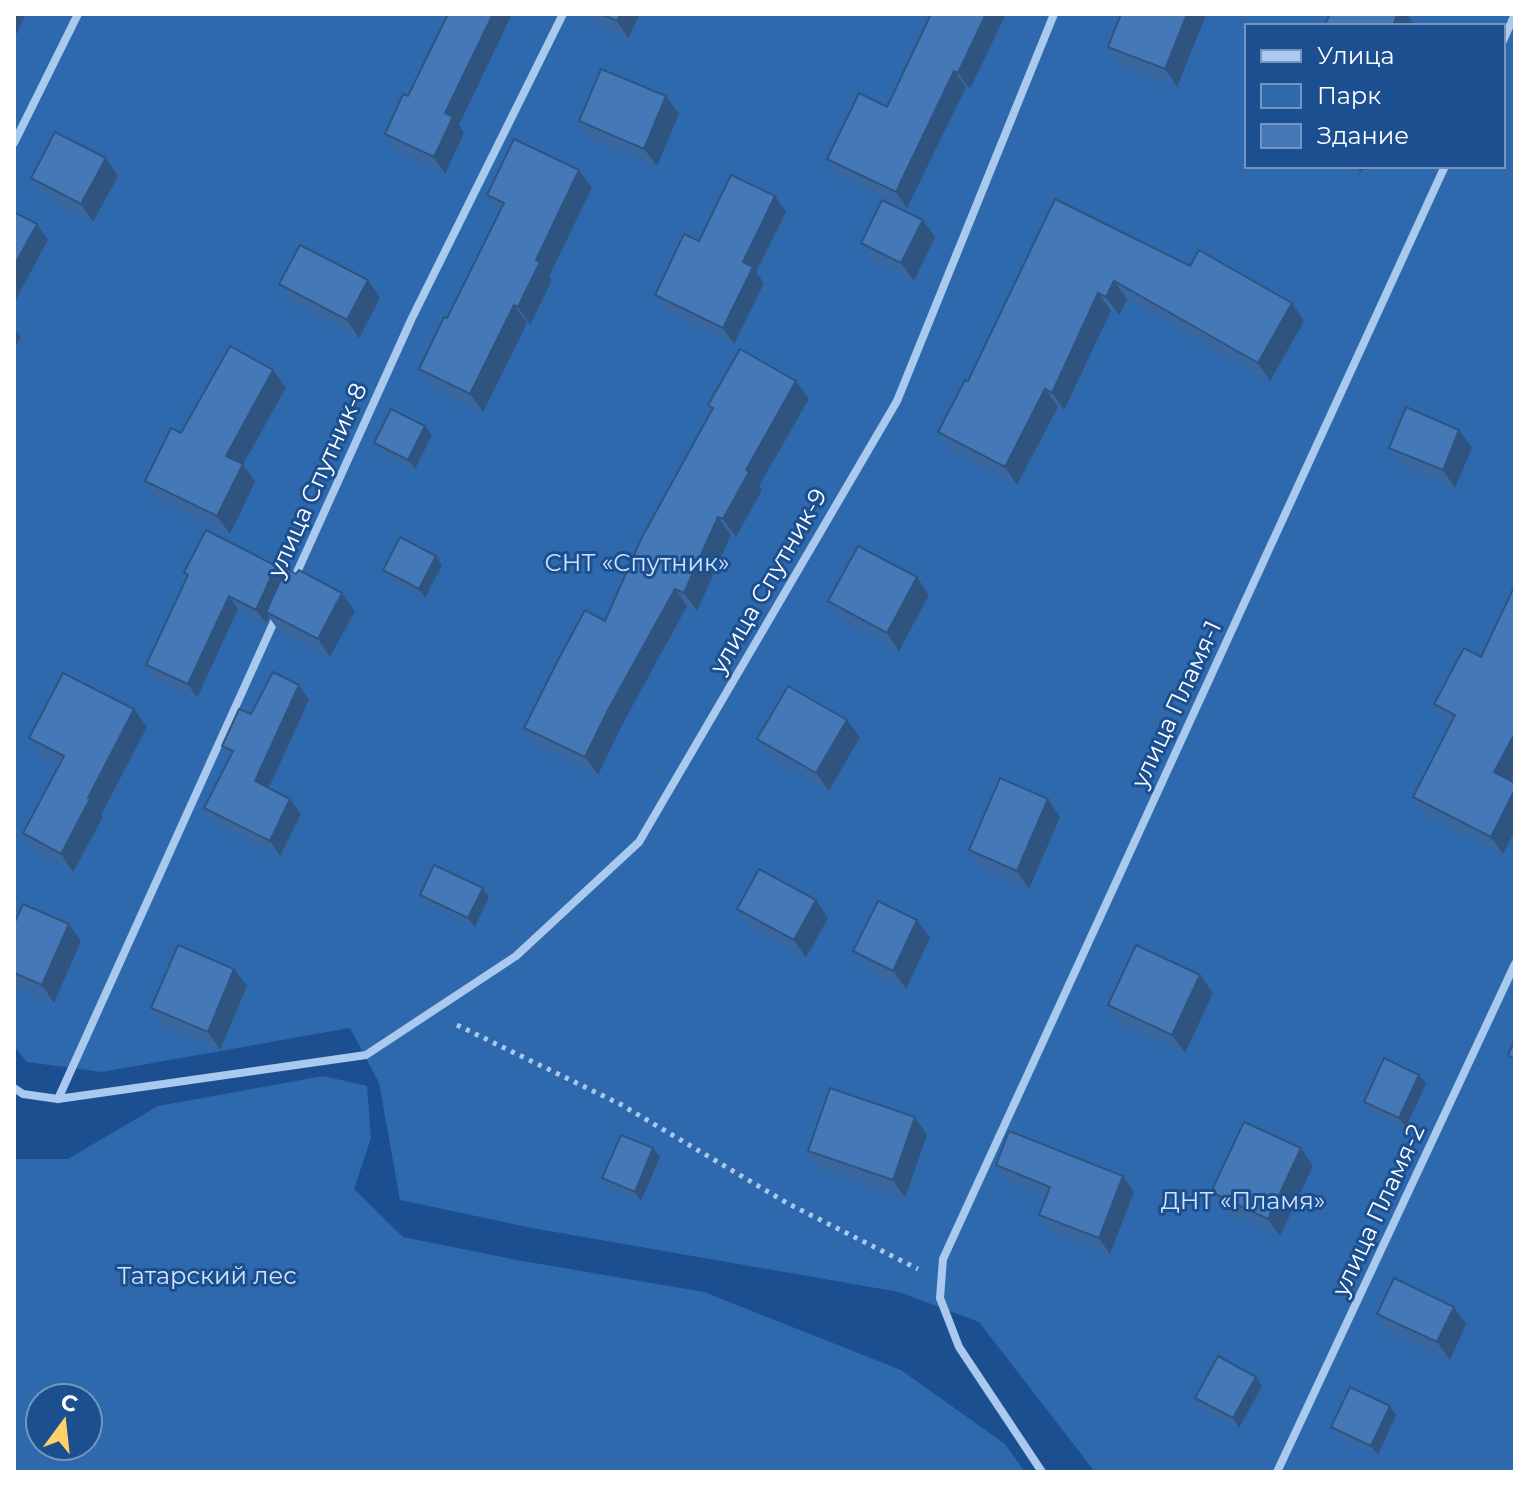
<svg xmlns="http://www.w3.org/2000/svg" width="1529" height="1486" font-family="Montserrat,sans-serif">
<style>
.green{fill:#2e69ad;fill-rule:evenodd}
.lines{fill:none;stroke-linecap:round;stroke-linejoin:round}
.path{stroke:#a9c9ee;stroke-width:5;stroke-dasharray:4 6;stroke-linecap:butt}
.minor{stroke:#a9c9ee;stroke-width:8}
.wall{fill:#3a679d}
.shaded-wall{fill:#305480}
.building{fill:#4478b7;stroke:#305480;stroke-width:2}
.labels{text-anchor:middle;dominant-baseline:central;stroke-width:6;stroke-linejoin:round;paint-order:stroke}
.street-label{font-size:24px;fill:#fff;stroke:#1b4f8f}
.park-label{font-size:24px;fill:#cfe3fa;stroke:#1b4f8f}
</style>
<rect width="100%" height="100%" fill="#1b4f8f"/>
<!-- green -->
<path class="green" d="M14 14H1515V1472H1095L979 1322 899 1292 532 1228 400 1200 379 1083 350 1028 102 1072 27 1062 14 1046ZM1247 26H1503V166H1247Z
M323 1076 367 1086 371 1138 354 1189 403 1237 517 1260 704 1292 901 1370 1005 1444 1025 1472H14V1159H68L158 1106ZM40 1398H88V1446H40Z"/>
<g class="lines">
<!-- path -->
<path class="path" d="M457 1025 620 1104 787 1203 918 1269"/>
<!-- minor -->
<path class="minor" d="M1503 41 1515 14
M14 143 78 14
M293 581 412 318 563 14
M14 1088 23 1094 58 1099 366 1055 516 956 639 842 897 401 1054 14
M58 1099 277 615
M1042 1472 959 1347 940 1298 943 1259 1445 166
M1277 1472 1515 964"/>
</g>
<!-- wall -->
<path class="wall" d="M448 14H512L459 125 464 133 445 174 397 151 385 134 408 96Z
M577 14H640L628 38Z
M931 14 970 89 966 87 907 208 839 175 827 159 887 107Z
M1121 14H1205L1177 87 1121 65 1108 47Z
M679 114 657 166 591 139 579 121Z
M1345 166H1364L1361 173Z
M579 170 592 188 549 276 552 280 530 325 527 323 483 412 431 387 419 369 447 318 499 212 487 195Z
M118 176 93 222 44 195 31 178Z
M1055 199 1190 266 1292 303 1304 321 1270 381 1127 299 1119 315 1111 311 1064 410 1058 407 1017 485 951 450 938 432 968 381Z
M786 212 756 272 764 283 734 344 665 310 655 295 699 241Z
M923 220 935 237 914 281 874 261 861 243Z
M279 284 380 298 359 338 292 302Z
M286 388 243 464 255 482 230 534 157 499 145 481 181 433Z
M809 399 759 486 762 490 736 537 731 535 697 611 687 606 621 727 598 775 537 746 524 728 605 621 712 411 708 405Z
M425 426 432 435 415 469 381 452 374 443Z
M1459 430 1472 448 1455 488 1402 466 1389 448Z
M442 565 425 598 389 579 383 570Z
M184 572 283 575 296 574 342 593 355 611 330 657 278 630 269 617 266 623 238 609 197 698 155 679 146 665 187 577Z
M1515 585V774L1511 781 1503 854 1426 815 1413 797 1451 724 1446 722 1434 704 1481 657Z
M929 595 899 651 841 619 828 601Z
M309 700 269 788 290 799 301 814 280 856 214 823 204 808 229 757 222 746 251 714Z
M847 720 860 737 829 791 770 757 757 739Z
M147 727 101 815 103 817 73 872 35 851 23 833 60 765 41 756 29 738Z
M1048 799 1060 817 1029 889 981 868 969 850Z
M420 895 489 897 475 927 426 904Z
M816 900 828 918 806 958 750 927 737 909Z
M917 920 930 938 906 989 866 969 853 951Z
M14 924H69L81 941 54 1003 14 986Z
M1200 975 1213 993 1185 1053 1120 1023 1108 1005Z
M247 986 220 1050 164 1026 151 1008Z
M1419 1075 1426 1084 1406 1127 1370 1111 1364 1102Z
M915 1117 927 1135 905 1198 821 1169 808 1151Z
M1301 1148 1313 1166 1280 1236 1223 1210 1211 1192Z
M660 1157 641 1201 609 1188 602 1178Z
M996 1165 1134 1192 1110 1254 1050 1231 1039 1215 1046 1197 1007 1181Z
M1377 1314 1466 1324 1450 1360 1389 1332Z
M1256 1377 1262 1386 1239 1428 1201 1407 1195 1398Z
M1390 1406 1396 1415 1378 1455 1338 1436 1331 1427Z"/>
<!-- shaded-wall -->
<path class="shaded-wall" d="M14 14H26L14 39Z
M493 14H512L459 125 464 133 445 174 434 157 445 113Z
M621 14H640L628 38 617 21Z
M986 14H1006L970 89 958 73Z
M1187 14 1206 15 1177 87 1165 69Z
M1397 14H1407L1413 23 1412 26H1393Z
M954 71 966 87 907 208 896 192Z
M666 96 679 114 657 166 644 149Z
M106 158 118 176 93 222 81 204Z
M1356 166H1364L1361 173Z
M579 170 592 188 549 276 552 280 530 325 518 307 536 260Z
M775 196 786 212 756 272 764 283 734 344 723 328 743 262Z
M923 220 935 237 914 281 901 263Z
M37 224 48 240 14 303V266Z
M368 280 380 298 359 338 347 320Z
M1114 281 1127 299 1119 315 1106 297Z
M1098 293 1111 311 1064 410 1052 393Z
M1292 303 1304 321 1270 381 1258 363Z
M514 305 527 323 483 412 470 394Z
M14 328 21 337 14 349Z
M273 370 286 388 243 464 255 482 230 534 217 516 226 456Z
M796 381 809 399 759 486 762 490 736 537 723 519 746 470Z
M1045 389 1058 407 1017 485 1005 467Z
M425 426 432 435 415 469 408 460Z
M1459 430 1472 448 1455 488 1443 470Z
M718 517 731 535 697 611 684 593Z
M436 556 442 565 425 598 419 589Z
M276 566 286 580 266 612 269 617 266 623 256 610Z
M917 577 929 595 899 651 887 633Z
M675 589 687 606 621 727 598 775 585 757 608 710Z
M342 593 355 611 330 657 318 639Z
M229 596 238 609 197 698 188 684Z
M299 685 309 700 265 796 255 781Z
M134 709 147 727 101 815 103 817 73 872 61 854Z
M847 720 860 737 829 791 816 773Z
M1515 733V774L1506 790 1494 772Z
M1515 789V831L1503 854 1491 837Z
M290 799 301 814 280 856 270 841Z
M1048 799 1060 817 1029 889 1017 871Z
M483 888 489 897 475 927 468 918Z
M816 900 828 918 806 958 794 940Z
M917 920 930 938 906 989 893 971Z
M69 924 81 941 54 1003 42 985Z
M234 969 247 986 220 1050 208 1032Z
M1200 975 1213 993 1185 1053 1172 1035Z
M1419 1075 1426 1084 1406 1127 1399 1118Z
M915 1117 927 1135 905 1198 893 1180Z
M653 1148 660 1157 641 1201 635 1192Z
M1301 1148 1313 1166 1280 1236 1268 1219Z
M1123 1176 1134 1192 1110 1254 1099 1238Z
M1454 1307 1466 1324 1450 1360 1437 1342Z
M1256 1377 1262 1386 1239 1428 1233 1418Z
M1390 1406 1396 1415 1378 1455 1371 1446Z"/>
<!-- building -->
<path class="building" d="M448 14H493L445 113 453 117 434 157 385 134 403 94 408 96Z
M601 14H621L617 21Z
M931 14H986L958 73 954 71 896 192 827 159 859 93 887 107Z
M1121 14H1187L1165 69 1108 47Z
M1330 14H1397L1393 26H1324Z
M601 69 666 96 644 149 579 121Z
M55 132 106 158 81 204 31 178Z
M514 139 579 170 536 260 540 262 518 307 514 305 470 394 419 369 444 317 447 318 504 203 487 195Z
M731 175 775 196 743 262 753 267 723 328 655 295 684 234 699 241Z
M1055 199 1190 266 1199 250 1292 303 1258 363 1114 281 1106 297 1098 293 1052 393 1045 389 1005 467 938 432 965 380 968 381Z
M882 200 923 220 901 263 861 243Z
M14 212 37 224 14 266Z
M300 245 368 280 347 320 279 284Z
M230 346 273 370 226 456 243 464 217 516 145 481 171 428 181 433Z
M740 349 796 381 746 470 749 472 723 519 718 517 684 593 675 589 608 710 585 757 524 728 557 662 585 610 605 621 641 539 713 408 708 405Z
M1406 407 1459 430 1443 470 1389 448Z
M391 409 425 426 408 460 374 443Z
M206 530 276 566 256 610 229 596 188 684 146 665 188 575 184 572Z
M400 537 436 556 419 589 383 570Z
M858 546 917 577 887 633 828 601Z
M286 568 296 574 299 570 342 593 318 639 266 612Z
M1515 585V733L1494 772 1515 783V789L1491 837 1413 797 1455 715 1434 704 1464 648 1481 657Z
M273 672 299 685 255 781 290 799 270 841 204 808 233 751 222 746 239 709 251 714Z
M63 673 134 709 88 798 90 799 61 854 23 833 64 756 29 738Z
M788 686 847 720 816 773 757 739Z
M1000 778 1048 799 1017 871 969 850Z
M434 865 483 888 468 918 420 895Z
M759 869 816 900 794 940 737 909Z
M878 901 917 920 893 971 853 951Z
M23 904 69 924 42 985 14 973V924Z
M178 945 234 969 208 1032 151 1008Z
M1136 945 1200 975 1172 1035 1108 1005Z
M1515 1040V1059L1508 1055Z
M1384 1058 1419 1075 1399 1118 1364 1102Z
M830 1088 915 1117 893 1180 808 1151Z
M1244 1122 1301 1148 1268 1219 1211 1192Z
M1009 1131 1123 1176 1099 1238 1039 1215 1050 1187 996 1165Z
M621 1135 653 1148 635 1192 602 1178Z
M1394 1278 1454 1307 1437 1342 1377 1314Z
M1218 1356 1256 1377 1233 1418 1195 1398Z
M1350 1387 1390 1406 1371 1446 1331 1427Z"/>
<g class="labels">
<!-- street labels -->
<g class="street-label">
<text transform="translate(317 480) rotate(-66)">улица Спутник-8</text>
<text transform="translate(768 581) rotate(-60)">улица Спутник-9</text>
<text transform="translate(1176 704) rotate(-65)">улица Пламя-1</text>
<text transform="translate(1378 1210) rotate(-65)">улица Пламя-2</text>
</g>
<!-- park labels -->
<g class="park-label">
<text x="637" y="562">СНТ «Спутник»</text>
<text x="1243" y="1200">ДНТ «Пламя»</text>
<text x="207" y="1275">Татарский лес</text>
</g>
</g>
<!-- border -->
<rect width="1529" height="1486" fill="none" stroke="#ffffff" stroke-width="32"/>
<!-- legend -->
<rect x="1245" y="24" width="260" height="144" fill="#1b4f8f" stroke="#7695bc" stroke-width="2"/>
<rect x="1261" y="50" width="40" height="12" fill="#a9c9ee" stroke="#7695bc" stroke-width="2"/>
<text x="1317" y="64" font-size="24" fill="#ffffff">Улица</text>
<rect x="1261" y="84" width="40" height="24" fill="#2e69ad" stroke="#7695bc" stroke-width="2"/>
<text x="1317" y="104" font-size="24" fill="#ffffff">Парк</text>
<rect x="1261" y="124" width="40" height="24" fill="#4478b7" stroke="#7695bc" stroke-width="2"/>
<text x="1317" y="144" font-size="24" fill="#ffffff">Здание</text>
<!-- north arrow -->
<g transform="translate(64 1422) rotate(15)"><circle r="38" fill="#1b4f8f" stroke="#7695bc" stroke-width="2"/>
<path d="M0-6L14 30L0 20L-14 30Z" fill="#ffd166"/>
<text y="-12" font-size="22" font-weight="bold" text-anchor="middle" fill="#ffffff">С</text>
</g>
</svg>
